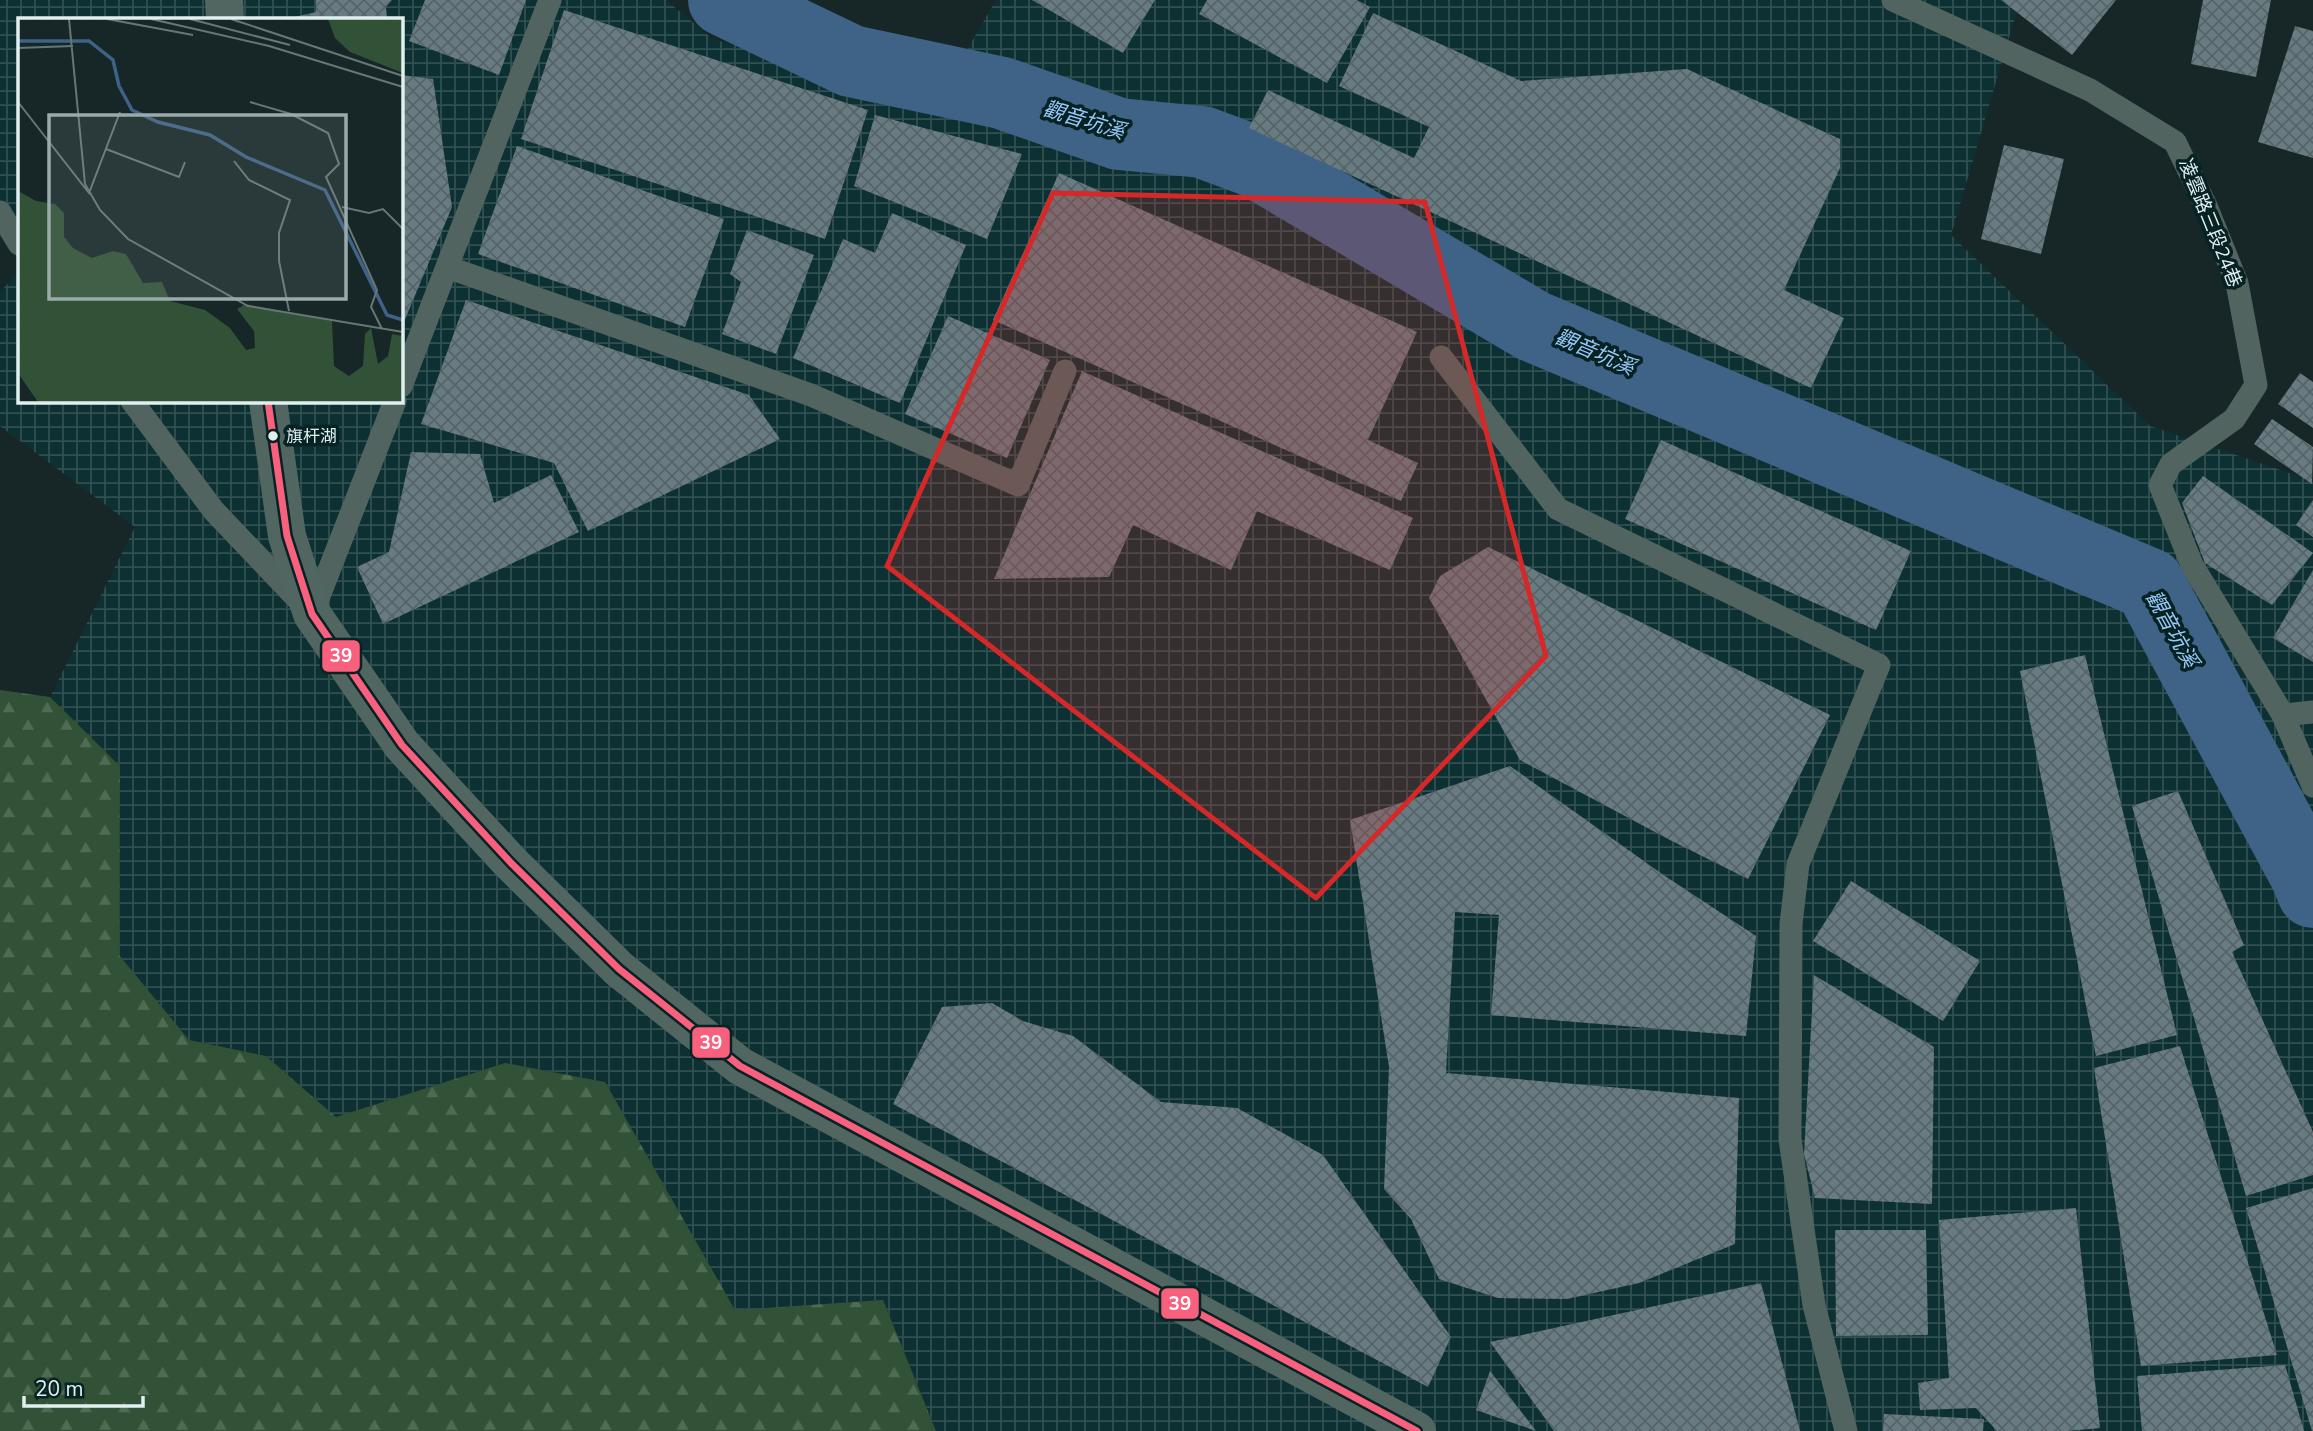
<svg xmlns="http://www.w3.org/2000/svg" width="2313" height="1431" font-family="'Nunito Sans','Noto Sans TC',sans-serif">
<style>
.industrial{fill:url(#industrial-grid)}
.forest{fill:url(#forest-firs)}
.lines{fill:none;stroke-linecap:round;stroke-linejoin:round}
.river{stroke:#3e6387;stroke-width:72}
.building{fill:url(#building-cross-hatch)}
.lane{stroke:#52645f;stroke-width:23}
.secondary{stroke:#516661;stroke-width:38}
.bus-1-casing{stroke:#072223;stroke-width:12}
.bus-1{stroke:#f8607d;stroke-width:7}
.marked{fill:#d62828;fill-opacity:0.2;stroke:#d62828;stroke-width:5;stroke-linejoin:round}
.bus-dot{fill:#e0eff0;stroke:#072223;stroke-width:2.5}
.labels{text-anchor:middle;dominant-baseline:central;stroke-width:7;stroke-linejoin:round;paint-order:stroke}
.bus-label{font-size:17px;fill:#e0eff0;stroke:#072223;text-anchor:start}
.street-label{font-size:19px;fill:#e0eff0;stroke:#072223}
.water-label{font-size:21px;font-style:italic;fill:#99c8fa;stroke:#072223}
.inset-river{fill:none;stroke:#3e6387;stroke-width:3.5}
.inset-road{fill:none;stroke:#677677;stroke-width:2}
.view{fill:#9aa9aa;fill-opacity:0.15;stroke:#9aa9aa;stroke-width:3.5}
.inset-edge{fill:none;stroke:#e0eff0;stroke-width:3.5}
.line-badge{stroke:#072223;stroke-width:2.5}
.badge-label{font-size:19px;text-anchor:middle;font-weight:bold;fill:#fff}
</style>
<defs>
<pattern id="industrial-grid" width="8" height="8" patternUnits="userSpaceOnUse" patternTransform="scale(1.75)"><rect width="8" height="8" fill="#0d3133"/><path d="M0 4h8M4 0v8" fill="none" stroke="#304f51"/></pattern>
<pattern id="forest-firs" width="22" height="20" patternUnits="userSpaceOnUse" patternTransform="scale(1.75)"><rect width="22" height="20" fill="#325237"/><path d="M5 1l3.5 6h-7zM16 11l3.5 6h-7z" fill="#4f6b54"/></pattern>
<pattern id="building-cross-hatch" width="8" height="8" patternUnits="userSpaceOnUse" patternTransform="scale(1.75)"><rect width="8" height="8" fill="#677b81"/><path d="M0 0l8 8M0 8l8-8" fill="none" stroke="#576467"/></pattern>
</defs>
<rect width="100%" height="100%" fill="#172627"/>
<!-- industrial -->
<path class="industrial" d="M0 0H666L714 40 944 89 996 0H2020L1951 235 2150 426 2313 481V1431H936L883 1300 735 1311 605 1082 505 1063 336 1117 266 1056 189 1040 119 956 120 766 50 697 135 527 0 426V292L19 272V401H401V19H19V258L0 238Z"/>
<!-- forest -->
<path class="forest" d="M0 690 50 697 120 766 119 955 189 1040 266 1056 336 1117 505 1063 605 1082 735 1310 883 1300 936 1431H0Z"/>
<g class="lines">
<!-- river -->
<path class="river" d="M724 0 851 61 1002 93 1119 134 1202 142 1256 162 1533 326 2149 584 2306 875 2313 892"/>
</g>
<!-- building -->
<path class="building" d="M316 0H392L386 7 387 19H286L316 12Z
M425 0H526L499 75 409 41Z
M1032 0H1155L1123 53Z
M1207 0H1357L1370 7 1327 83 1199 14Z
M2001 0H2116L2072 55Z
M2203 0H2271L2256 77 2191 64Z
M564 10 868 110 825 239 521 139Z
M1373 13 1521 81 1687 69 1840 139V168L1784 290 1844 318 1811 388 1249 128 1268 90 1414 158 1429 127 1339 86Z
M2295 26 2313 31V158L2258 142Z
M401 75 433 79 452 207 401 329Z
M875 115 1022 154 987 239 854 186Z
M2004 145 2064 159 2041 254 1981 239Z
M517 146 724 219 685 327 478 254Z
M1059 173 1417 332 1368 440 1418 463 1401 501 993 320Z
M892 213 966 245 900 403 793 358 843 239 875 253Z
M747 230 814 255 776 354 722 334 741 282 730 274Z
M466 300 749 395 780 439 588 531 554 463 421 424Z
M948 316 1050 360 1007 458 905 414Z
M1082 371 1413 518 1390 570 1257 511 1231 570 1133 525 1109 577 994 579Z
M2300 373 2313 382V428L2278 404Z
M2272 419 2313 447 2312 484 2254 444Z
M1661 440 1911 551 1876 630 1625 519Z
M411 452 480 454 494 503 551 475 579 532 383 624 357 567 389 552Z
M2203 476 2313 553 2272 605 2205 563 2182 503Z
M2313 500V537L2296 525Z
M1488 547 1830 715 1748 879 1670 840 1520 760 1429 598 1440 576Z
M2313 570V662L2273 638Z
M2085 655 2177 1035 2096 1056 2020 671Z
M1510 766 1665 876 1756 936 1746 1036 1491 1015 1499 915 1455 912 1446 1073 1739 1098 1735 1244 1639 1283 1567 1299 1498 1298 1439 1279 1411 1219 1384 1189 1389 1067 1350 820Z
M2178 791 2244 945 2232 952 2313 1132V1175L2246 1196 2132 806Z
M1851 881 1980 961 1943 1021 1813 941Z
M1814 975 1934 1047 1932 1204 1815 1198 1804 1154Z
M992 1003 1023 1021 1073 1036 1161 1102 1237 1108 1323 1155 1451 1337 1428 1387 893 1104 942 1007Z
M2180 1046 2277 1355 2141 1366 2094 1068Z
M2313 1188V1431H2312L2246 1208Z
M2076 1208 2100 1428 2068 1431H1997L1976 1408 1920 1410 1918 1383 1949 1378 1939 1220Z
M1835 1230H1926L1928 1335 1836 1336Z
M1761 1283 1800 1431H1554L1490 1342Z
M2285 1365 2304 1431H2142L2137 1376Z
M1490 1371 1536 1431 1476 1410Z
M1884 1414 1984 1419 1983 1431H1883Z"/>
<g class="lines">
<!-- lane -->
<path class="lane" d="M1893 0 2090 90 2175 142 2206 206 2237 283 2256 385 2234 419 2171 464 2160 485 2192 565 2283 715 2313 786
M0 212 19 244
M447 267 811 395 1018 485 1065 371
M1441 357 1558 509 1879 665 1798 864 1791 924 1790 1139 1814 1305 1846 1431
M401 386 550 0
M132 401 214 511 312 614 395 401
M2283 715 2313 712"/>
<!-- secondary -->
<path class="secondary" d="M224 0 225 19
M268 401 287 536 312 614 402 745 511 863 619 969 740 1066 1417 1431"/>
<!-- bus-1 casing -->
<g class="bus-1-casing">
<path id="bus-1" d="M268 401 287 536 312 614 402 745 511 863 619 969 740 1066 1417 1431"/>
</g>
<!-- bus-1 -->
<use href="#bus-1" class="bus-1"/>
</g>
<!-- marked area -->
<path class="marked" d="M1053 193 1425 202 1546 656 1316 898 887 566Z"/>
<!-- markers -->
<circle class="bus-dot" cx="273" cy="436" r="6"/>
<g class="labels">
<!-- bus labels -->
<g class="bus-label">
<text x="286" y="436">旗杆湖</text>
</g>
<!-- street labels -->
<g class="street-label">
<text transform="translate(2210 223) rotate(68)">凌雲路三段24巷</text>
</g>
<!-- water labels -->
<g class="water-label">
<text transform="translate(1084 120) rotate(17)">觀音坑溪</text>
<text transform="translate(1595 352) rotate(23)">觀音坑溪</text>
<text transform="translate(2172 629) rotate(61)">觀音坑溪</text>
</g>
</g>
<!-- overview -->
<g transform="translate(18 18)">
<rect width="385" height="385" fill="#172627"/>
<path d="M310 1H385V55L332 34 317 20ZM0 173 18 183 37 186 46 195V219L55 230 74 240 95 233 108 236 125 265 144 264 152 283 187 292 212 310 228 332 237 330 236 313 219 291 228 286 314 303 316 348 331 358 345 348 347 316 353 310 360 346 370 338 374 316 385 318V384H20L0 355Z" fill="#325237"/>
<path class="inset-river" d="M0 23H71L95 42 101 68 114 92 140 104 192 117 228 139 307 172 369 297 385 302"/>
<path class="inset-road" d="M51 1 67 166 82 192 110 221 230 288 385 314M89 1 175 17M133 1 251 28 385 69M172 1 272 27M213 1 385 58M0 30 55 28M0 84 71 175 102 94M232 84 273 96 310 115 321 146 308 159 359 272 353 289 364 311M88 131 161 159 167 144M216 143 231 162 272 182 261 215V243L271 293M324 189 351 195 365 191 385 211"/>
<path class="view" d="M31 97H328V281H31Z"/>
<rect width="385" height="385" class="inset-edge"/>
</g>
<g class="line-badge">
<rect x="321" y="639" width="40" height="34" rx="7" fill="#f8607d"/>
<rect x="691" y="1026" width="40" height="33" rx="7" fill="#f8607d"/>
<rect x="1160" y="1287" width="40" height="33" rx="7" fill="#f8607d"/>
</g>
<g class="badge-label">
<text x="341" y="662">39</text>
<text x="711" y="1049">39</text>
<text x="1180" y="1310">39</text>
</g>
<!-- scale -->
<path d="M24 1396v10h119v-10" fill="none" stroke="#e0eff0" stroke-width="3.5"/>
<text x="35" y="1396" font-size="21" fill="#e0eff0" stroke="#072223" stroke-width="5" paint-order="stroke">20 m</text>
</svg>
